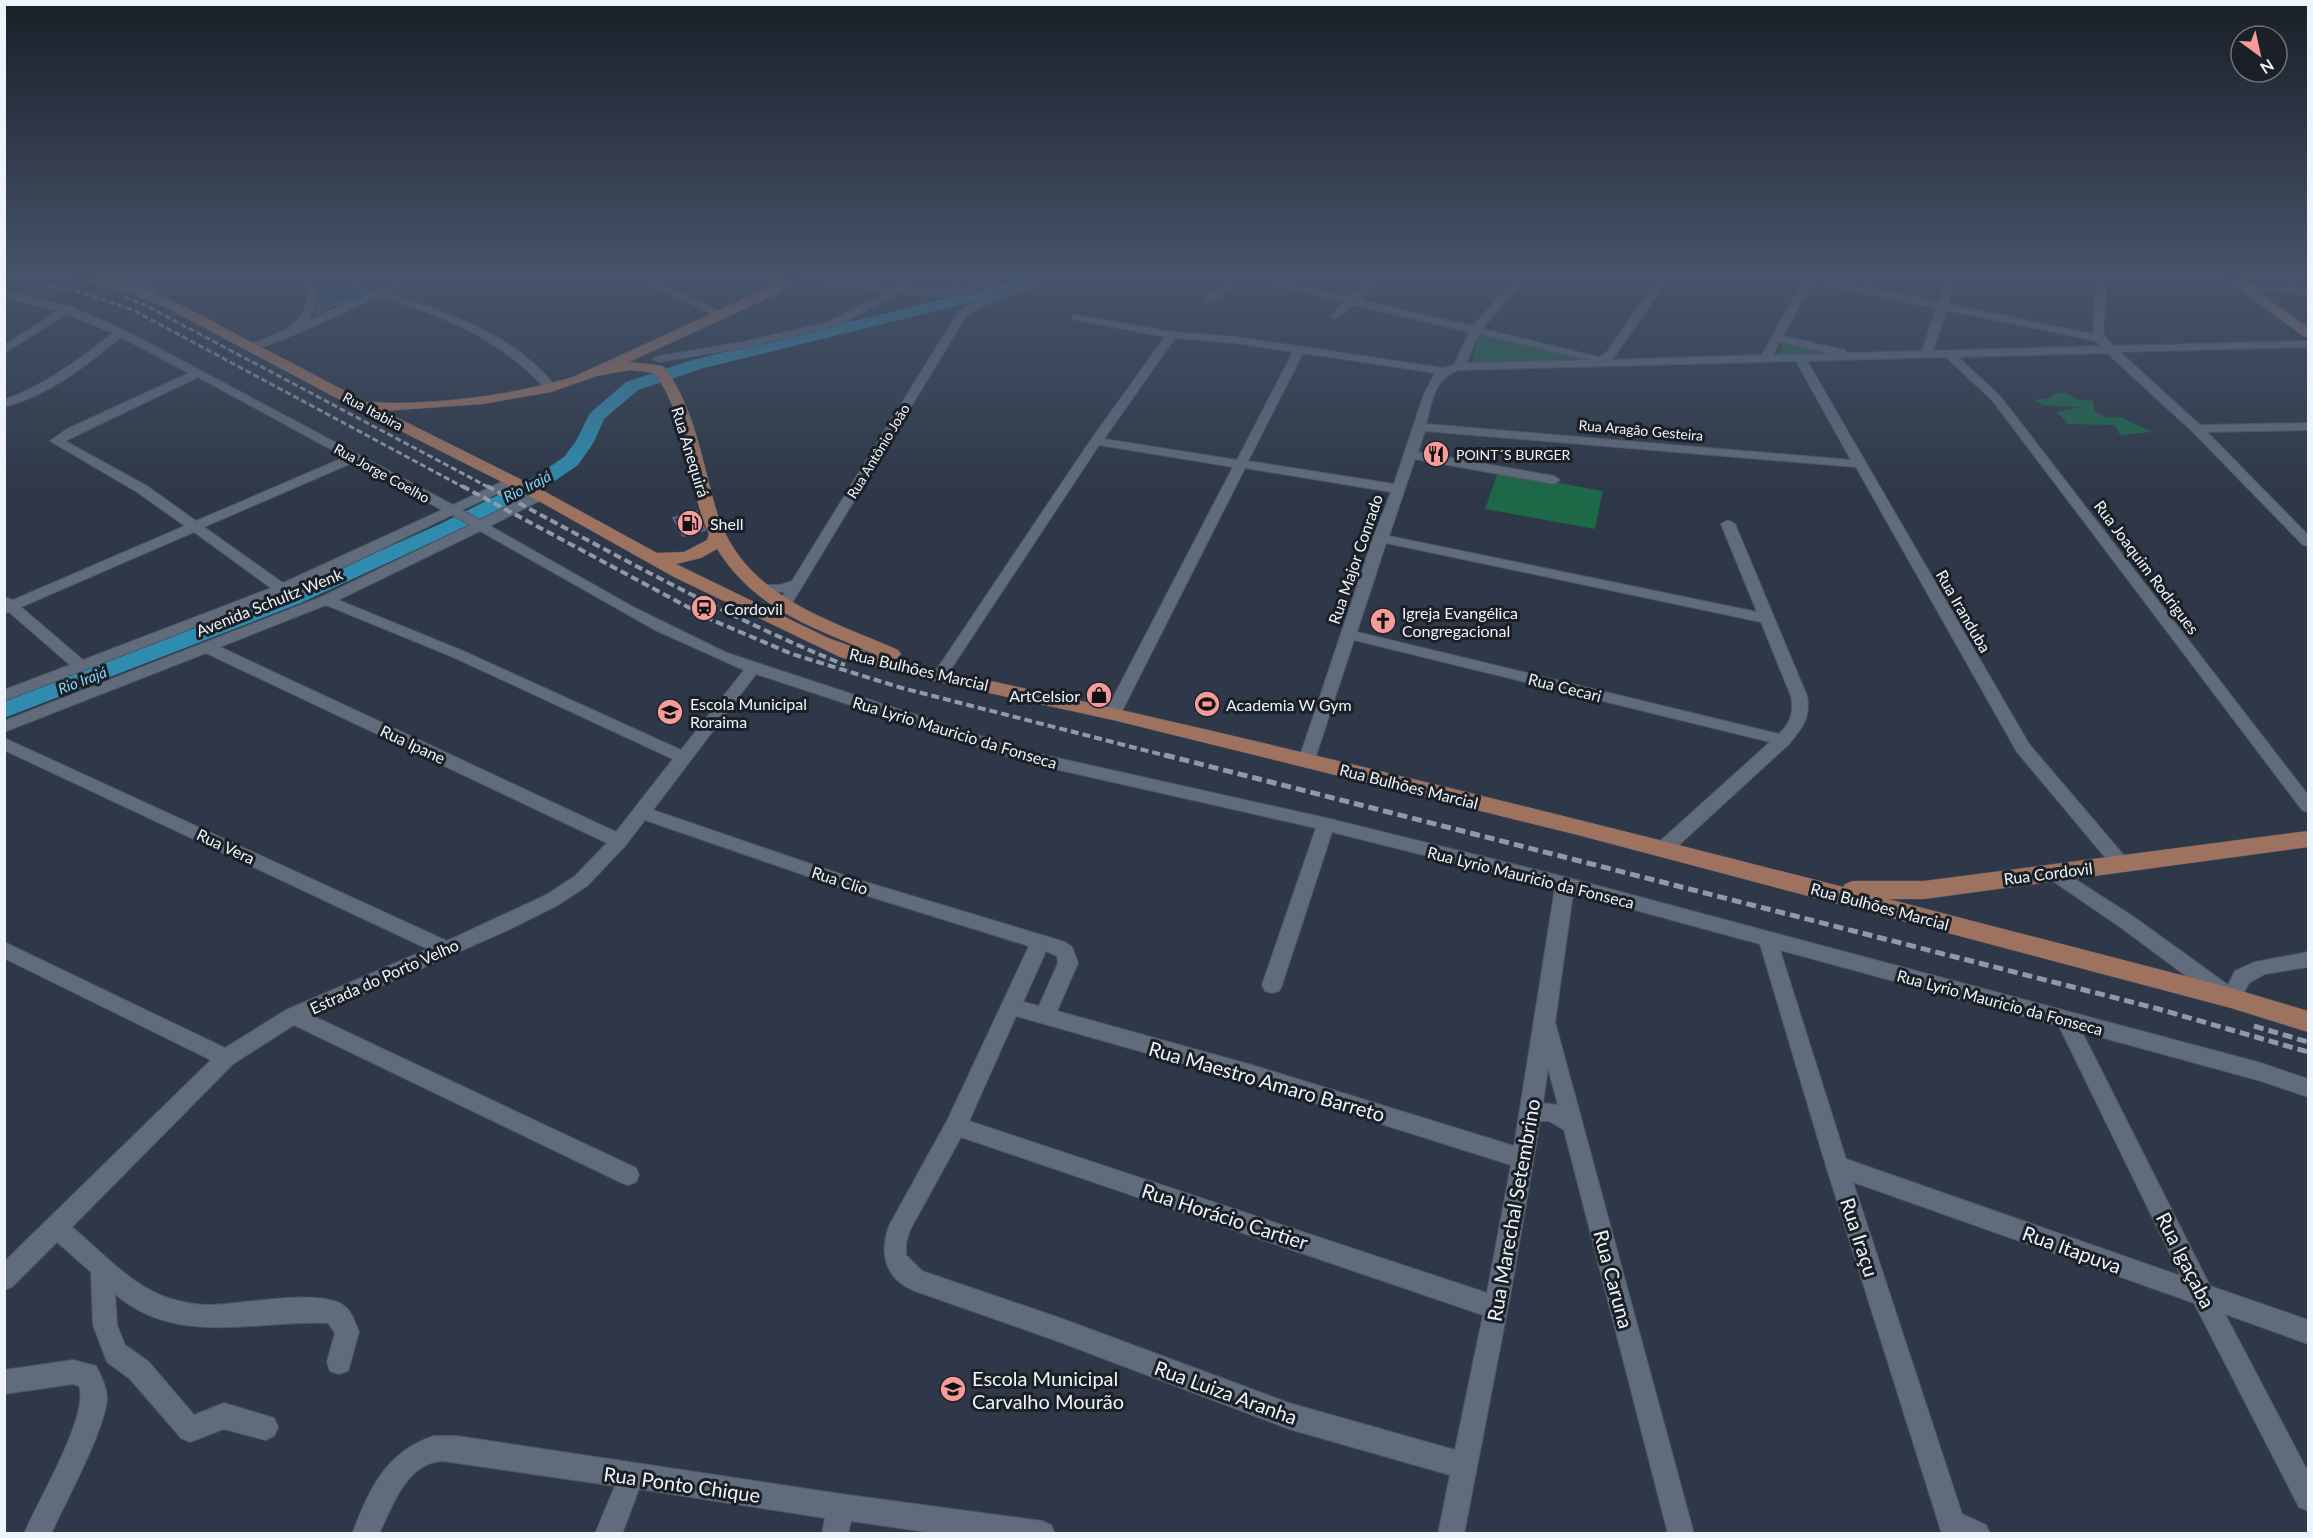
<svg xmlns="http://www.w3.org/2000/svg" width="2313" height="1538" font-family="Lato,sans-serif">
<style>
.green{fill:#1d6847}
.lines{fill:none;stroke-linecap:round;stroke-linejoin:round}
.river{fill:#2f8cae;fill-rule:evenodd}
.building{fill:#224a90;stroke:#616c7e;stroke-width:1.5}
.minor-casing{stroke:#4e5664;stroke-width:2}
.major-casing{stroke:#4e5664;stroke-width:1}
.minor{fill:#606b7c;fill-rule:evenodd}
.major{fill:#9d7360;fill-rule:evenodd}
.rail-far2{stroke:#9099a6;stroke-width:3;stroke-dasharray:6 3;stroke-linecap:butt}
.rail-far1{stroke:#9099a6;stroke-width:4;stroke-dasharray:8 4;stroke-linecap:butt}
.rail{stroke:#9099a6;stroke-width:5;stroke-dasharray:10 5;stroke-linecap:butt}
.labels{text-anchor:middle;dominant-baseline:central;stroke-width:6;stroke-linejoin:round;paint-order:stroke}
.far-street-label{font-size:14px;fill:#edf4fe;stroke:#1b1f26}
.far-poi-label{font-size:14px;fill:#edf4fe;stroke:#1b1f26;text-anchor:start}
.far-water-label{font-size:15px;font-style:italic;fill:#82d2f4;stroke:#1b1f26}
.street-label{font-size:16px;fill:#edf4fe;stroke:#1b1f26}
.poi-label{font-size:16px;fill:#edf4fe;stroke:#1b1f26;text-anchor:start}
.near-street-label{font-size:20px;fill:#edf4fe;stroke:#1b1f26}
.near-poi-label{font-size:20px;fill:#edf4fe;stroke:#1b1f26;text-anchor:start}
</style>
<rect width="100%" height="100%" fill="#2e3848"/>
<!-- green -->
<path class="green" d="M1483 335H1490L1581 357 1579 359 1471 363 1479 337Z
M1784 341 1844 354 1784 356 1778 354Z
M2064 392 2079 400 2093 401 2095 412 2107 418 2120 417 2152 432 2120 435 2115 425 2068 424 2057 412 2081 407 2043 405 2034 400 2050 398 2053 394Z
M1498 472 1603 491 1595 529 1485 509Z"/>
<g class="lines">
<!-- river -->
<path class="river" d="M1023 277H1046L1043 280 984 299 704 368 638 390 604 419 594 442 578 465 550 484 454 532 301 603 4 718V701L285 593 440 524 536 476 564 457 576 441 590 413 626 382 692 360 973 292Z"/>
</g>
<!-- building -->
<path class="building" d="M348 286 368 291 344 302 329 306 317 314 320 297Z
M697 511 705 530 683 536 673 518Z"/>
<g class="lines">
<!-- minor casing -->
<g class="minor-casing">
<path id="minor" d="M114 277C130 277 144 277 156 288L155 296 146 298V289C128 277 108 289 98 282Z
M291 277C305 277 313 281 318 294L315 307 307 321 406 277H419L387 293C450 313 514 334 557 388L551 391 547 390C495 335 449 319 378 296 357 306 264 352 248 349V345C274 335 306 327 308 294L302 285Z
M636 277H649L726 315 717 317Z
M790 277H810L896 287 913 277H925L909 288C927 290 943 291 961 287 978 284 991 276 1008 277L965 293 935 297 900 293 836 326 743 348 659 362 653 359 659 356 743 342 828 322 888 292 794 281 790 280Z
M1048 277H1062L980 308 966 316 789 608 784 609 777 605 785 592 754 591 752 588 754 585H780L792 581 958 312 972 304Z
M1232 277H1243L1213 302H1205V298Z
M1244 277H1261L1349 297 1372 277H1383L1359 300 1473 326 1517 277H1527L1482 329 1599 357 1607 352 1659 277H1669L1615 356 1610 360 1762 355 1803 281 1794 277H1815L1938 302 1946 277H1956L1948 304 2093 334 2097 277H2107L2103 333 2113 346 2308 341V347L2120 352 2200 425 2308 423V430L2207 432 2308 535V546L2303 545 2193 432 2107 353 1958 357 2000 396 2308 795V812L2302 810 1992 400 1946 357 1807 361 2029 744 2127 859 2130 864 2127 869 2121 871 2115 869 2017 752 1856 467 1425 431 1418 452 1554 476 1560 480 1554 484 1415 459 1389 536 1757 612 1721 524 1728 520 1735 524 1807 696C1811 718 1802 728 1789 744L1669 854 1663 855 1657 854 1654 849 1657 844 1770 742 1354 640 1314 762 1312 766H1300L1298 762 1373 538 1391 492 1245 468 1121 713 1119 717H1107L1105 713 1233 467 1099 445 945 678H935L932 675 935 672 1090 441 1165 337 1077 320 1073 319V315L1172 332 1236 337 1443 368 1454 365 1469 332 1354 305 1335 319 1330 316 1344 302ZM1812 283 1936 308 1922 351 1846 353 1845 350 1783 336ZM1946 310 2096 341 2100 346 1933 351ZM1479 334 1589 360 1466 363ZM1175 338 1236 343 1293 352 1237 460 1104 439ZM1780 342 1833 354 1773 355ZM1303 353 1435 373 1424 394 1394 484 1248 461ZM1796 361 1851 460 1426 424C1432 402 1434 377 1459 370ZM1386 543 1761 622 1791 696C1794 712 1791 723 1779 734L1357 632Z
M2210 277H2233L2239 280 2234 283Z
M2243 284 2308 289V295L2239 289V285Z
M4 291 72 307 130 333 453 505 510 478H518L520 481 518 484 462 510 480 520 535 492H545L546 495 545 498 490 526 635 608 727 653 1026 751 1326 818 1565 877 2261 1063 2308 1079V1097L2261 1081 2082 1032 2210 1286 2308 1320V1344L2225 1314 2308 1472V1511L2299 1507 2194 1303 1853 1182 1962 1514 1986 1525 1990 1534H1942L1826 1166 1760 944 1573 893 1555 1022 1694 1534H1668L1564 1130 1549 1121H1540L1511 1291 1464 1534H1438L1450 1475 1289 1429 1060 1342 915 1291C885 1279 879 1254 889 1226L948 1119 1029 946 839 887 645 820 625 846 587 886 558 905 508 930 313 1016 636 1168 639 1175 636 1182 628 1185 620 1182 294 1025 233 1064 72 1227C102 1252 132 1287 171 1299 183 1302 195 1305 207 1305 240 1305 317 1288 343 1305 352 1311 355 1323 359 1332L348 1371 339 1374 330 1371 327 1362 335 1333 328 1323C255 1320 176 1347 115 1294L117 1325 125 1345 148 1361 194 1415 224 1403 274 1418 278 1427 274 1436 265 1440 224 1429 190 1442 181 1438 130 1379 107 1362 93 1325 91 1272 57 1242 12 1287 4 1290V1262L211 1060 4 958V942L225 1048 286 1010 428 949 4 750V738L447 941 546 895 575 876 607 843 206 653 4 732V721L321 597 470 525 452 515 317 580 4 701V690L70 665 9 612 4 613V597L13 600 185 526 137 492 50 441 67 429 189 373 121 337C86 366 49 395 4 407V400C45 385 79 360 113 333L67 314 4 353V345L58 311 4 297ZM198 377 345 457 196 521 147 486 65 441ZM354 462 442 510 283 583 204 527ZM480 531 655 630 744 670 681 750 463 651 338 600ZM194 532 271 588 83 660 21 607ZM326 605 453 657 673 759 616 832 220 647ZM756 674 1024 762 1316 828 1262 985 1265 991 1272 993 1279 991 1282 985 1332 832 1555 888 1514 1146 1252 1065 1057 1011 1078 963 1072 947 1065 942 849 877 653 810ZM1780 950 2059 1026 2181 1276 1846 1159ZM1046 951 1057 956 1058 963 1039 1006 1023 1002ZM1016 1016 1252 1083 1511 1165 1487 1293 969 1121ZM1548 1068 1558 1105 1543 1103ZM961 1137 1483 1315 1455 1450 1289 1403 1060 1318 922 1271 906 1255V1243L910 1230Z
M2053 865 2134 917 2228 985 2235 971 2255 962 2308 952V967L2265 974 2249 983 2238 1004 2231 1006 2224 1004 2120 927 2047 877 2044 872 2047 867Z
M73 1360 96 1366C101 1375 106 1386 107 1397 107 1426 65 1503 51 1534H24C37 1502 90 1415 79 1386L73 1384 4 1394V1370Z
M434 1436H457L841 1494 1042 1521 1051 1525 1055 1534H940L851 1521 848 1534H822L825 1518 639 1489 622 1534H595L615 1486 443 1461C407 1462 392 1506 379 1534H352C370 1489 385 1452 434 1436Z"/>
</g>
<!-- major casing -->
<g class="major-casing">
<path id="major" d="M72 277C136 277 192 310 247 340 287 360 326 381 366 402 375 401 384 403 394 403 453 402 516 394 573 377L765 289 786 277H801L775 295 629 362 663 366C687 395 698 439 707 475 711 491 715 508 721 524 752 599 830 620 898 650L901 654 898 658 893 660C1211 727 1527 806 1843 887L1845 884 1853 881H1924L2308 831V847L1924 899H1888L2231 988 2308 1011V1032L2231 1008 1578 835 1113 720 889 671 840 657 674 577 528 495 363 412 167 308 130 293 74 280ZM630 370 654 373C686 412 687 487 709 534L707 540 684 552 657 553 540 489 384 411 482 404 551 392 597 376ZM717 549C757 612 814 627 879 656L828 638 676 564 701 558Z
M2223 277H2237L2308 327V337L2303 336Z"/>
</g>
<!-- minor -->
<use href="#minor" class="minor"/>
<!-- major -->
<use href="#major" class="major"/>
<!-- rail-far2 -->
<path class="rail-far2" d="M4 279 78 291 133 310 465 488
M124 297 145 305 490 488"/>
<!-- rail-far1 -->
<path class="rail-far1" d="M462 486 712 620 792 654 902 688 1171 757
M487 486C605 549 721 615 845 665"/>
<!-- rail -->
<path class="rail" d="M1165 755 2155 1008 2308 1052
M2254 1026 2308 1042"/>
</g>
<!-- sky -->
<linearGradient id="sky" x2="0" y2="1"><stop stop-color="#191f28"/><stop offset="0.56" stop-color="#46536a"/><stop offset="1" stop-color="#46536a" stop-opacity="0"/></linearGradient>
<rect width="2313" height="492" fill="url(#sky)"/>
<!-- icons -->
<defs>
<g id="restaurant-disc" transform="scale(1.35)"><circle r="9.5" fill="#f59b9b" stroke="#1b1f26"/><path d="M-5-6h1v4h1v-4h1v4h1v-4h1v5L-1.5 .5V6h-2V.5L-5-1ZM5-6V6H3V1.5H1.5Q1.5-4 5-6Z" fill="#111"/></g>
<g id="fuel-disc" transform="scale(1.35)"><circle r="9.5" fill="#f59b9b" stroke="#1b1f26"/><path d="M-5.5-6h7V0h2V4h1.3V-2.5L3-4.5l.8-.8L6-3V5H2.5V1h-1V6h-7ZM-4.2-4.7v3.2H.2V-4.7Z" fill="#111"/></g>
<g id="station-disc" transform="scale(1.35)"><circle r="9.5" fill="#f59b9b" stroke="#1b1f26"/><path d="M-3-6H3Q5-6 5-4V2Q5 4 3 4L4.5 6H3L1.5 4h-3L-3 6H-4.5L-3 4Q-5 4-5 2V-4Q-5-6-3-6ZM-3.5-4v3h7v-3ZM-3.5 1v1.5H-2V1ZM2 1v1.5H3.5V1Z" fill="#111"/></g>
<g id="church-disc" transform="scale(1.35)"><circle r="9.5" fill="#f59b9b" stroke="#1b1f26"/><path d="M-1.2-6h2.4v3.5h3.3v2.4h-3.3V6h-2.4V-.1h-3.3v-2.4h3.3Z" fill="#111"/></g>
<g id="shop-disc" transform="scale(1.35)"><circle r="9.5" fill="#f59b9b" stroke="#1b1f26"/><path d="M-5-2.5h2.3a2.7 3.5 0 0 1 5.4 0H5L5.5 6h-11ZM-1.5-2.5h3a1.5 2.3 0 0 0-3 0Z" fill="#111"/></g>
<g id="stadium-disc" transform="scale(1.35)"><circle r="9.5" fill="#f59b9b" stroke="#1b1f26"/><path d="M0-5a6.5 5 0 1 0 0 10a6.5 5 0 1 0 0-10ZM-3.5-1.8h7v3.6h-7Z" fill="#111"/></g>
<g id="school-disc" transform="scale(1.35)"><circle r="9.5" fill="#f59b9b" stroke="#1b1f26"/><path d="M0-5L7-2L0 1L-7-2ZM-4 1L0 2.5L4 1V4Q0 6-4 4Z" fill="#111"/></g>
</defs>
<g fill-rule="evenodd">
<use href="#restaurant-disc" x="1436" y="454"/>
<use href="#fuel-disc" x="690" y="523"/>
<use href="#station-disc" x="704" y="608"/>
<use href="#church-disc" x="1383" y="621"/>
<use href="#shop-disc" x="1099" y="695"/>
<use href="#stadium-disc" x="1207" y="704"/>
<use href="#school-disc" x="670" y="712"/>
<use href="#school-disc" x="953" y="1389"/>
</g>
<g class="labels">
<!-- far-street labels -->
<g class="far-street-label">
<text transform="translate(373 411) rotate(28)">Rua Itabira</text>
<text transform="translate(1641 430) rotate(5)">Rua Aragão Gesteira</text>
<text transform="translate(878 451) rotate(-59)">Rua Antônio João</text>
<text transform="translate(382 473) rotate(29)">Rua Jorge Coelho</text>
</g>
<!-- far-poi labels -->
<g class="far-poi-label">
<text x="1456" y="454">POINT´S BURGER</text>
</g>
<!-- far-water labels -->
<g class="far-water-label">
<text transform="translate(527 486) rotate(-27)">Rio Irajá</text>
<text transform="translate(82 680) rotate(-21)">Rio Irajá</text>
</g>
<!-- street labels -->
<g class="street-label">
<text transform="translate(691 452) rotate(73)">Rua Anequirá</text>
<text transform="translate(1355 559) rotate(-71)">Rua Major Conrado</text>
<text transform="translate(2147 567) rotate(53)">Rua Joaquim Rodrigues</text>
<text transform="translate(269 602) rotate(-22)">Avenida Schultz Wenk</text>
<text transform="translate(1964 611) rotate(60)">Rua Iranduba</text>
<text transform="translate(919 669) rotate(13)">Rua Bulhões Marcial</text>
<text transform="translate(1565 687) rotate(14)">Rua Cecari</text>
<text transform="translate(955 732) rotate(17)">Rua Lyrio Mauricio da Fonseca</text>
<text transform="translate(413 744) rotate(25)">Rua Ipane</text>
<text transform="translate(1409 786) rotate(14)">Rua Bulhões Marcial</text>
<text transform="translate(226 846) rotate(25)">Rua Vera</text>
<text transform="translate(2048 873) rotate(-7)">Rua Cordovil</text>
<text transform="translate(1531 877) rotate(14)">Rua Lyrio Mauricio da Fonseca</text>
<text transform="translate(840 880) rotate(18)">Rua Clio</text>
<text transform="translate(1880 906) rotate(15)">Rua Bulhões Marcial</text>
<text transform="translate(384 976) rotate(-24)">Estrada do Porto Velho</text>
<text transform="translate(2000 1002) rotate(15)">Rua Lyrio Mauricio da Fonseca</text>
</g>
<!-- poi labels -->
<g class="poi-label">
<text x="710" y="523">Shell</text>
<text x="724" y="608">Cordovil</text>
<text x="1402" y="612">Igreja Evangélica<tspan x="1402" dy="18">Congregacional</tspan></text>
<text x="1080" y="695" text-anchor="end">ArtCelsior</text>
<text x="690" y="703">Escola Municipal<tspan x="690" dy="18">Roraima</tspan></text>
<text x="1226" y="704">Academia W Gym</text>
</g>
<!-- near-street labels -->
<g class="near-street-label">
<text transform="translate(1267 1081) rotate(16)">Rua Maestro Amaro Barreto</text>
<text transform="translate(1513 1210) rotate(-80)">Rua Marechal Setembrino</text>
<text transform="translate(1225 1216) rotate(18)">Rua Horácio Cartier</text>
<text transform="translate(1860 1237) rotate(72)">Rua Iraçu</text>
<text transform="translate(2072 1249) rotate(20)">Rua Itapuva</text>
<text transform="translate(2186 1260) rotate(63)">Rua Igaçaba</text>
<text transform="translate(1614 1279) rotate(75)">Rua Caruna</text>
<text transform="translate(1226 1392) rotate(20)">Rua Luiza Aranha</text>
<text transform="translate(682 1484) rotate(8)">Rua Ponto Chique</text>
</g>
<!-- near-poi labels -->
<g class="near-poi-label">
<text x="972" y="1378">Escola Municipal<tspan x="972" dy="23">Carvalho Mourão</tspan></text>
</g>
</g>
<!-- border -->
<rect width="2313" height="1538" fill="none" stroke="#edf4fe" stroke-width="12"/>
<!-- north arrow -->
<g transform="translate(2259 54) rotate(147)"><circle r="28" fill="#1b1f26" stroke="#6f747c" stroke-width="1.5"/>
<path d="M0-4.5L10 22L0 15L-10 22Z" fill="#f59b9b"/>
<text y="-9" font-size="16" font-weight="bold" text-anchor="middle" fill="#edf4fe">N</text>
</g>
</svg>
